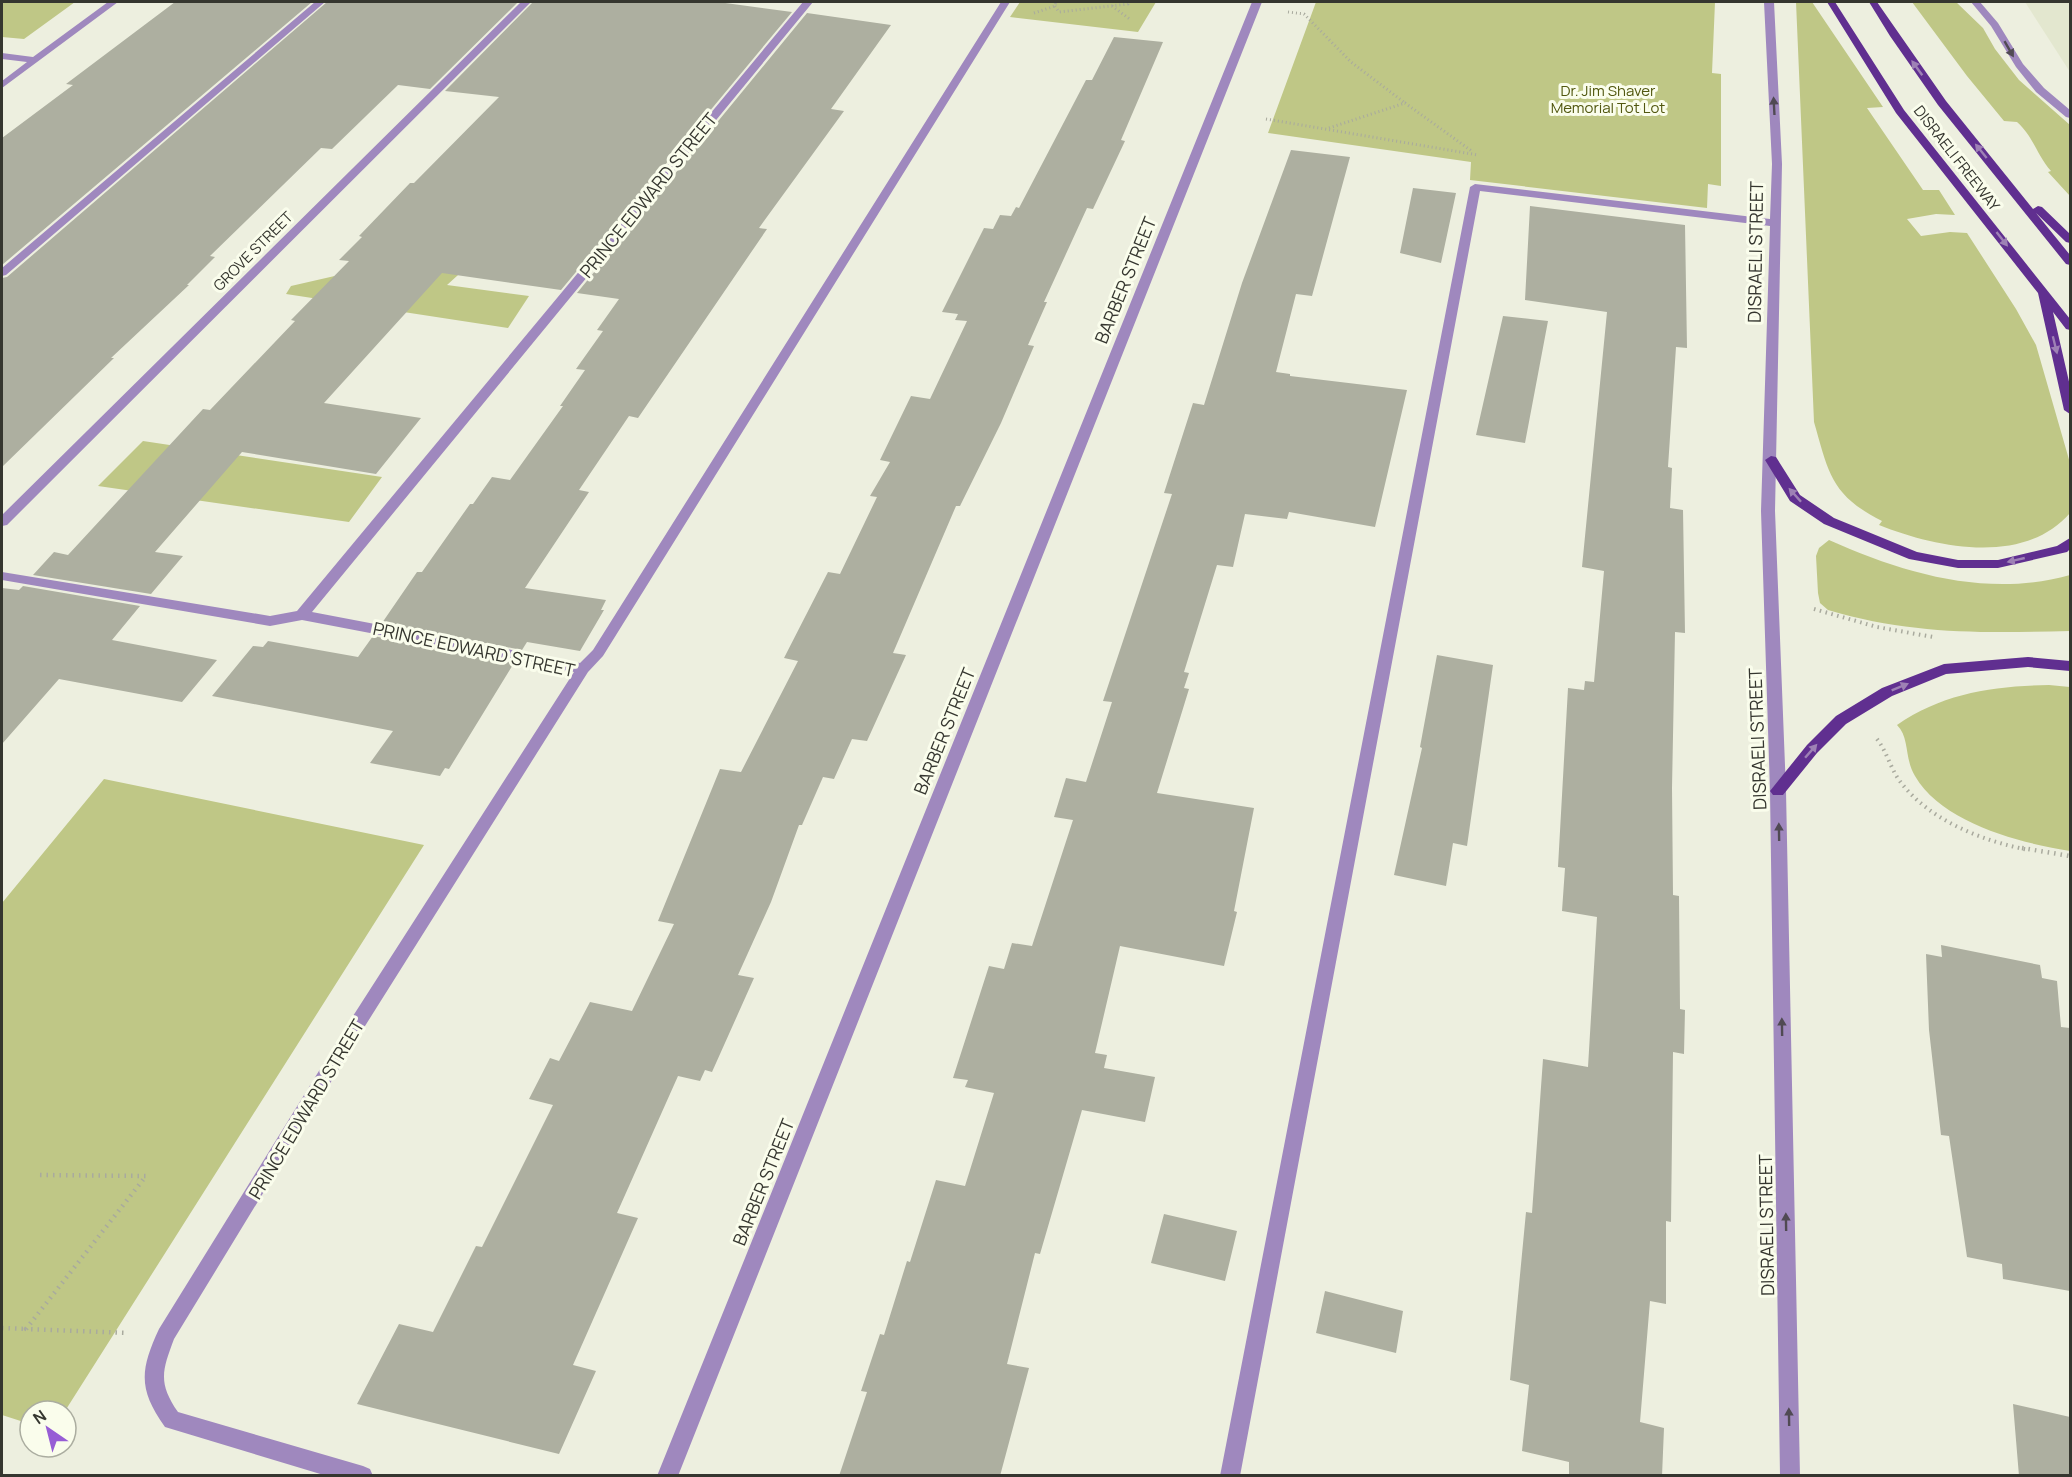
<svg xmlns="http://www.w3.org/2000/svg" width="2072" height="1477" font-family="Manrope,sans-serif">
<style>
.built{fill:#e3e7cf}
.green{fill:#bfc786}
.building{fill:#adafa0}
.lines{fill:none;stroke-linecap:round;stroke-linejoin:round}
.path-far2{stroke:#a9aa9e;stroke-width:3;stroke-dasharray:1 3;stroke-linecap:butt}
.path-far1{stroke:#a9aa9e;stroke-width:4;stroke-dasharray:1.5 4.5;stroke-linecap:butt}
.path{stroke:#a9aa9e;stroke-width:4.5;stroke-dasharray:1.5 5;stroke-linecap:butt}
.minor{fill:#9f88be;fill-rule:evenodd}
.major{fill:#602f90;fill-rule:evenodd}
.oneway{fill:#504a53}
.oneway2{fill:#9e81b5}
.labels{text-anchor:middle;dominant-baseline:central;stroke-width:6;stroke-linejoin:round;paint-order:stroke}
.far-park-label{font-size:15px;fill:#51570f;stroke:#fafdec}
.far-street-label{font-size:15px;fill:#35362f;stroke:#fafdec}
.street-label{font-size:18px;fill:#35362f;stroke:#fafdec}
</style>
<rect width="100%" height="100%" fill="#edefdf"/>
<!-- built -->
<path class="built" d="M2025 2H2070V72Z"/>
<!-- green -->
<path class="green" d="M2 2H75L24 39 2 37Z
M1020 2H1156L1138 32 1010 17Z
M1316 2H1715L1712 73 1721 74V186L1708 184 1707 208 1470 180 1471 162 1268 133Z
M1796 2H1812L1883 107 1867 108 1923 190H1939L1955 215 1936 214 1907 219 1921 236 1950 232 1967 233 2016 309 2036 345 2070 463V513C2024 566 1937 548 1879 525L1882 521C1831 495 1829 474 1814 422Z
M1912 2H1956L1983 28 1995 49 2019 80 2070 125V196L2048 172 2051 171C2037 155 2033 136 2017 122L2004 121 1967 76Z
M468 266 447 285 529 296 508 328 286 294 291 286 339 275Z
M143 441 382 477 349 522 98 486Z
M1829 540C1905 574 1988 598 2070 575V631C1984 633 1912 635 1828 610L1820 603 1818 593 1816 556 1819 548Z
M2049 685 2070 687V851C2020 843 1942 823 1915 776 1904 758 1910 738 1897 725 1943 693 1993 686 2049 685Z
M104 779 424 845 65 1411H30V1424L2 1415V903Z"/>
<!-- building -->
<path class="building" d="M175 2H312L2 265V138L73 85 66 84Z
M327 2H518L430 89 398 85 332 149 321 148 210 256 215 257 187 285H189L111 358H114L2 467V278L7 277Z
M533 2H718L792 12 561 290 442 273 324 403 421 418 376 474 242 452 155 552 183 556 151 594 33 575 54 552 68 555 203 409 210 410 295 321 291 320 349 261 339 260 362 237 359 236 410 183H414L499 97 445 91Z
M807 13 891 25 831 109 844 111 759 228 767 229 638 418 629 416 579 490 589 492 525 588 606 600 601 610H604L580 651 527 642 522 650 382 623 417 572H422L470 504H473L492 477 510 480 563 406H560L585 370 576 369 603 331 597 330 619 299 577 293Z
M1114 37 1163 42 1121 140 1125 141 1093 209 1087 208 1044 302H1047L1028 345 1034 346 1001 423 960 506H956L893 653 906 655 867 741 852 739 834 779 823 777 802 825H799L771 902 738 975 754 978 712 1072 705 1070 700 1081 678 1076 617 1213 638 1218 573 1365 596 1371 559 1454 357 1404 399 1324 433 1332 476 1246 482 1247 553 1105 529 1099 550 1058 559 1061 590 1002 632 1011 674 924 658 921 720 769 741 772 798 661 784 658 828 572 840 574 877 497 870 496 890 462 880 460 911 396 930 399 967 321 955 320 958 314 942 312 984 228 993 229 1000 215 1011 216 1016 207 1019 208 1086 80H1092Z
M1291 150 1350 157 1312 296 1296 294 1276 372 1290 374V376L1407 390 1375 527 1289 512 1287 519 1245 514 1233 567 1217 565 1184 672 1189 673 1184 688 1189 689 1157 793 1254 808 1234 911 1237 912 1224 966 1120 946 1095 1053 1107 1055 1104 1068 1155 1077 1145 1122 1082 1110 1040 1254 1035 1253 1007 1364 1029 1368 1000 1476H839L867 1392 861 1391 880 1334 884 1335 907 1261 910 1262 936 1180 965 1186 994 1093 965 1087 968 1080 953 1078 989 966 1004 969 1012 943 1032 946 1073 820 1054 817 1066 778 1086 782 1112 702 1103 701 1172 494 1164 493 1193 403 1204 405 1242 283Z
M1413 188 1456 193 1441 263 1400 253Z
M1530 206 1685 225 1687 348 1676 347 1668 467 1672 468 1670 508 1683 510 1685 633 1675 632 1672 788 1673 895 1679 896 1680 1009 1685 1010 1684 1054 1673 1052 1671 1222 1666 1221V1304L1650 1301 1640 1422 1664 1428 1662 1476H1569V1462L1522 1451 1529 1385 1510 1380 1526 1212 1532 1213 1543 1059 1588 1067 1597 917 1562 911 1565 868 1558 867 1568 688 1584 690 1585 681 1594 682 1604 571 1582 567 1607 312 1525 300Z
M1503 316 1548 321 1525 443 1476 435Z
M23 586 140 606 112 640 217 660 182 702 59 679 2 744V588L19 590Z
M373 636 514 663 449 769 445 768 440 776 370 763 393 731 212 696 253 646 263 647 268 641 358 657Z
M1437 655 1493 665 1467 846 1453 843 1446 886 1394 875 1422 748 1420 747Z
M1941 945 2040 965 2042 978 2057 981 2061 1027 2070 1028V1291L2003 1279 2002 1264 1967 1257 1949 1136 1941 1135 1929 1030 1926 954 1942 957Z
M1164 1214 1237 1231 1225 1281 1151 1263Z
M1325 1291 1403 1311 1396 1353 1316 1333Z
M2013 1404 2070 1417V1476H2019Z"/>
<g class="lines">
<!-- path-far2 -->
<path class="path-far2" d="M1055 6 1059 12 1128 4V2
M1112 6 1131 20
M1288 12 1304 14 1351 62 1405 103
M1034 13 1055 6 1056 2
M1266 119 1478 155
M1329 128 1405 103 1473 152"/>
<!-- path-far1 -->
<path class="path-far1" d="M1814 609 1877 627 1933 637
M1877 739C1887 752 1890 767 1899 780 1928 820 1982 841 2029 850"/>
<!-- path -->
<path class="path" d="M2022 848 2070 856
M40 1175 146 1176 26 1329 127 1333
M2 1328 26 1329"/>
<!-- minor -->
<path class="minor" d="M108 2H118L2 88V81L27 62 2 59V53L33 57Z
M315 2H325L6 275 2 276V268Z
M521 2H531L7 525 2 526V515Z
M803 2H813L312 612 580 663 593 650 1001 2H1010L603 656 588 672 365 1026 174 1339C162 1371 158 1383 178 1412L363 1466 370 1469 373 1476H327L165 1427C138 1389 140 1370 159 1329L353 1016 574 672 302 620 270 626 2 580V572L270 616 297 611Z
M1252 2H1262L678 1476H657Z
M1764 2H1774L1782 164 1775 511 1786 791 1800 1476H1780L1770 791 1761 511 1770 226 1480 191 1240 1476H1220L1470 187 1475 184 1770 219 1772 164Z
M1971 2H1980L1998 23 2023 64 2044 88 2070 110V118L2066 117 2036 92 2016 67 1991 26Z"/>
<!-- major -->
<path class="major" d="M1827 2H1835L1904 110 2070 319V330L2066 329 2053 312 2070 386V414L2064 410 2038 293 1896 113Z
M1869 2H1877L1946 101 2033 209 2038 206 2042 207 2070 234V243L2066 242 2036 213 2070 255V265L2066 264 1938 105 1890 36Z
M1771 456 1776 457 1800 495 1834 518 1917 552 1958 560H1998L2057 546 2070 538V549L2067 552 1998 568H1958L1909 559 1824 524 1790 501 1765 460Z
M2028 657 2070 661V671L2028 667 1946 674 1892 696 1846 724 1817 753 1783 795H1773L1770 791 1807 745 1836 716 1882 688 1944 664Z"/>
</g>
<!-- one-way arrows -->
<defs><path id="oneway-solid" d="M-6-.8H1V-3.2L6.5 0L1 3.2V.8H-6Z" transform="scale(1.5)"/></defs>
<g class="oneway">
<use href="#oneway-solid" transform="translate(2009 49) rotate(60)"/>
<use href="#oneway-solid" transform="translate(1774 106) rotate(-93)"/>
<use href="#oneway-solid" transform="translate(1779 832) rotate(-91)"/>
<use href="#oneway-solid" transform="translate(1782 1027) rotate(-91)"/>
<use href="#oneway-solid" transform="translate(1786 1222) rotate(-91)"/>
<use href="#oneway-solid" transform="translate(1789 1417) rotate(-91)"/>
</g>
<g class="oneway2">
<use href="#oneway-solid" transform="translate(1917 68) rotate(-126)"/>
<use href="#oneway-solid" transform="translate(1981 151) rotate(-129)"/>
<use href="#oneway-solid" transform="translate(2002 239) rotate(52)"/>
<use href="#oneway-solid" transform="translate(2055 345) rotate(76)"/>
<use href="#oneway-solid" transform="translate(1795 495) rotate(-132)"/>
<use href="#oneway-solid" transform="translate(2016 560) rotate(167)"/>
<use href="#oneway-solid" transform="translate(1900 687) rotate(-22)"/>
<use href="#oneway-solid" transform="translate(1811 751) rotate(-49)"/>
</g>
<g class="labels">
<!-- far-park labels -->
<g class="far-park-label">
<text x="1608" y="90">Dr. Jim Shaver<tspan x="1608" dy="17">Memorial Tot Lot</tspan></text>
</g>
<!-- far-street labels -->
<g class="far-street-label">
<text transform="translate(1957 158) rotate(52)">DISRAELI FREEWAY</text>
<text transform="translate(253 251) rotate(-45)">GROVE STREET</text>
</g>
<!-- street labels -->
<g class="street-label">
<text transform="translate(648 195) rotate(-51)">PRINCE EDWARD STREET</text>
<text transform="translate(1755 252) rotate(-89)">DISRAELI STREET</text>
<text transform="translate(1125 280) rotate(-68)">BARBER STREET</text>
<text transform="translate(474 649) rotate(12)">PRINCE EDWARD STREET</text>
<text transform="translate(944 731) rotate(-68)">BARBER STREET</text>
<text transform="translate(1757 739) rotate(-92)">DISRAELI STREET</text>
<text transform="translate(306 1109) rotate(-59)">PRINCE EDWARD STREET</text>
<text transform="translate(763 1182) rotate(-68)">BARBER STREET</text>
<text transform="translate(1766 1225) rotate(-91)">DISRAELI STREET</text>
</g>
</g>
<!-- border -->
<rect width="2072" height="1477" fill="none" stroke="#35362f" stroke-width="6"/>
<!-- north arrow -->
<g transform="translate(48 1429) rotate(325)"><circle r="28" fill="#fafdec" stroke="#abada0" stroke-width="1.5"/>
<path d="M0-4.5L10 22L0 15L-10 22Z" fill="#975dd5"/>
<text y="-9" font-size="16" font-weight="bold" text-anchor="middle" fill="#35362f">N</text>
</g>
</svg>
